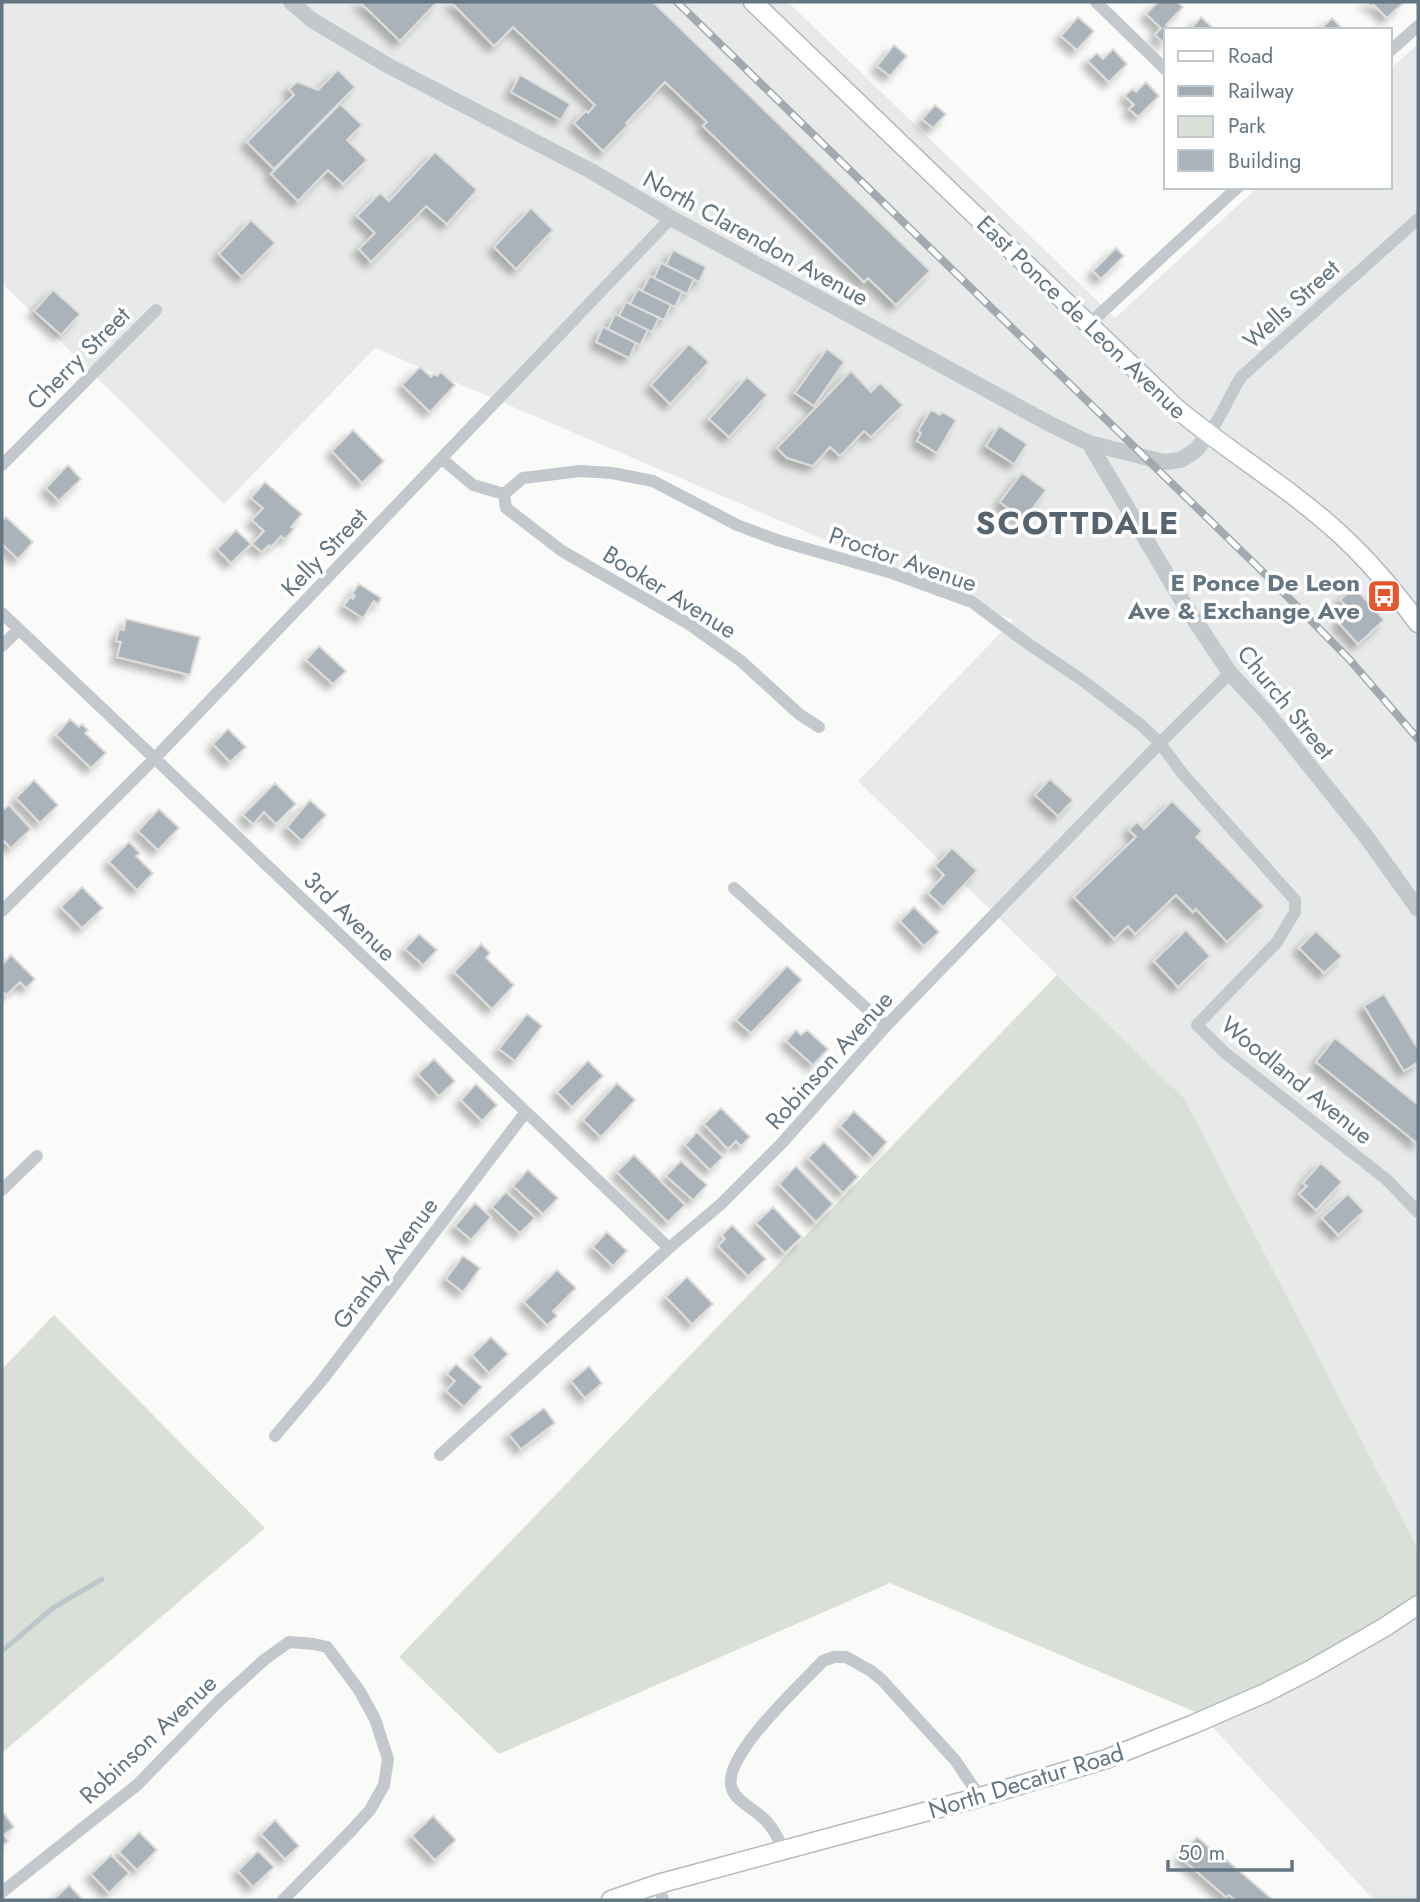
<svg xmlns="http://www.w3.org/2000/svg" width="1420" height="1902" font-family="Jost,sans-serif">
<style>
.built{fill:#e8e9e9}
.green{fill:#dadfd7}
.lines{fill:none;stroke-linecap:round;stroke-linejoin:round}
.stream{stroke:#bbc7cb;stroke-width:5}
.building{fill:#aab3b9;stroke:#dcdcda;stroke-width:2;filter:url(#shadow)}
.secondary-casing{stroke:#b3babf;stroke-width:21}
.minor{stroke:#c3c8cc;stroke-width:12}
.tertiary{stroke:#c3c8cc;stroke-width:16}
.secondary{stroke:#fff;stroke-width:18}
.rail-casing{stroke:#a2aab0;stroke-width:8}
.rail{stroke:#fff;stroke-width:5;stroke-dasharray:16;stroke-linecap:butt}
.labels{text-anchor:middle;dominant-baseline:central;stroke-width:7;stroke-linejoin:round;paint-order:stroke}
.street-label{font-size:24px;fill:#657683;stroke:#fff}
.poi-label{font-size:24px;font-weight:bold;fill:#657683;stroke:#fff;text-anchor:end}
.district-label{font-size:32px;font-weight:bold;letter-spacing:2px;fill:#57646e;stroke:#fff}
</style>
<defs>
<filter id="shadow"><feDropShadow dx="-6" dy="6" stdDeviation="3.5" flood-color="#0004"/></filter>
</defs>
<rect width="100%" height="100%" fill="#fafaf8"/>
<!-- built -->
<path class="built" d="M2 2H788L1115 318 1258 187H1390V69L1418 44V1549L1184 1098 858 781 1013 620 375 348 224 504 2 283Z
M1418 1601V1900H1374L1200 1714Z"/>
<!-- green -->
<path class="green" d="M1057 975 1184 1098 1418 1549V1601L1293 1674 1200 1714 890 1583 499 1754 399 1657Z
M54 1315 265 1528 2 1753V1369Z"/>
<g class="lines">
<!-- stream -->
<path class="stream" d="M2 1651 53 1608 102 1579"/>
</g>
<!-- building -->
<path class="building" d="M360 2H437L400 41Z
M451 2H653L930 271 896 305 868 278 864 282 703 126 707 122 665 82 626 123 628 125 603 151 574 123 586 111 588 113 595 105 513 27 494 46Z
M1158 2H1177L1183 7 1166 25 1171 30H1166V42L1165 44 1155 35 1161 28 1146 14Z
M1366 2H1402L1403 3 1387 18 1373 4 1371 6Z
M1078 17 1094 31 1077 50 1061 36Z
M1201 17 1215 30H1190Z
M1332 18 1344 30H1320Z
M894 45 907 56 890 76 877 66Z
M1113 49 1127 64 1109 82 1088 61 1097 53 1103 59Z
M338 70 355 87 274 169 247 142 294 95 289 89 297 82 318 90Z
M520 75 570 104 561 120 511 92Z
M1146 82 1159 96 1138 117 1129 109 1134 105 1125 96 1132 89 1136 92Z
M340 104 362 125 347 140 367 160 343 184 328 170 298 201 271 174Z
M935 105 946 114 933 128 922 119Z
M435 152 477 190 447 224 426 206 371 262 359 249 375 233 357 216 380 193 389 201Z
M531 208 553 230 516 269 494 247Z
M251 220 275 243 242 277 219 254Z
M1116 248 1124 256 1101 279 1093 271Z
M673 250 706 267 699 282 666 265Z
M661 263 694 279 687 294 654 278Z
M650 276 682 292 675 307 642 291Z
M638 289 671 305 664 320 630 304Z
M53 290 80 314 61 335 34 311Z
M626 302 659 318 652 332 619 316Z
M615 314 648 330 640 345 608 329Z
M603 327 636 343 629 358 596 342Z
M689 344 709 362 670 404 651 385Z
M827 349 844 362 814 406 795 393Z
M420 367 431 377 434 374 437 376 441 372 455 385 430 412 402 385Z
M851 371 871 392 880 383 903 405 871 437 864 431 840 456 830 447 813 466 787 458 777 448Z
M747 377 767 395 729 437 709 419Z
M931 410 940 415 942 412 956 420 937 453 917 441 921 433 918 431Z
M999 426 1027 444 1014 464 986 446Z
M353 430 384 461 362 483 332 451Z
M68 465 81 479 59 501 46 488Z
M1022 473 1046 490 1024 520 1000 502Z
M265 482 302 514 291 527 294 529 285 539 281 536 271 547 269 545 262 552 252 544 264 531 252 520 263 508 251 498Z
M6 517 33 542 18 559 2 544V521Z
M236 530 251 544 231 563 217 549Z
M359 584 381 598 378 604 374 601 363 618 344 606 350 597 353 599 355 595 352 594Z
M1354 587 1384 620 1358 644 1338 622 1350 610 1340 600Z
M126 619 200 637 190 675 117 657 121 642 116 641 119 629 124 630Z
M319 646 346 671 333 684 306 660Z
M70 719 79 727 82 724 88 730 85 733 106 753 91 768 56 735Z
M228 729 246 747 230 762 213 744Z
M1050 779 1073 800 1058 816 1035 795Z
M34 780 58 805 40 823 16 798Z
M275 783 296 804 276 824 264 812 253 824 243 815Z
M310 800 326 815 302 841 287 827Z
M1172 801 1202 831 1196 837 1264 906 1227 942 1196 909 1193 912 1176 895 1135 934 1128 926 1114 939 1074 897 1136 837 1129 830 1137 822 1144 829Z
M9 805 31 829 11 848 2 839V811Z
M159 809 179 828 158 850 138 831Z
M129 842 140 853 136 856 153 873 137 890 109 862Z
M952 848 977 871 943 907 928 893 944 875 935 866Z
M82 887 103 908 82 928 61 907Z
M914 907 939 932 924 946 900 921Z
M1186 930 1210 956 1178 987 1154 961Z
M1316 931 1342 956 1324 973 1299 948Z
M419 934 437 950 423 965 405 949Z
M481 944 490 953 486 958 514 985 492 1009 454 972Z
M11 955 35 979 26 988 20 982 6 995 2 991V965Z
M787 966 802 980 751 1033 736 1020Z
M1384 994 1418 1049V1062L1404 1071 1364 1006Z
M527 1014 542 1026 515 1061 499 1049Z
M796 1030 801 1035 807 1030 828 1049 813 1065 786 1041Z
M1335 1038 1418 1105V1144L1316 1062Z
M434 1059 455 1081 439 1096 418 1074Z
M588 1061 603 1076 572 1107 557 1092Z
M617 1083 635 1100 601 1137 583 1120Z
M476 1084 497 1105 482 1121 461 1100Z
M721 1108 750 1137 741 1146 736 1141 728 1149 704 1124Z
M854 1111 887 1142 873 1158 840 1126Z
M697 1132 723 1157 710 1170 685 1145Z
M824 1142 858 1177 843 1193 808 1158Z
M634 1155 685 1205 668 1222 617 1172Z
M681 1161 707 1185 693 1200 666 1176Z
M1321 1163 1342 1182 1316 1210 1299 1194 1307 1186 1303 1183Z
M796 1166 833 1204 816 1222 779 1184Z
M528 1170 558 1198 543 1214 513 1186Z
M506 1192 535 1218 520 1233 492 1207Z
M1348 1194 1364 1211 1338 1235 1322 1218Z
M475 1203 491 1217 471 1240 455 1226Z
M773 1207 802 1237 785 1253 756 1223Z
M732 1225 766 1259 748 1276 718 1246 725 1239 722 1235Z
M607 1232 627 1251 613 1266 593 1247Z
M463 1256 480 1268 463 1292 446 1279Z
M557 1270 576 1288 553 1311 557 1316 547 1325 524 1302Z
M687 1277 713 1304 692 1324 666 1297Z
M491 1337 508 1354 489 1373 472 1355Z
M456 1364 482 1387 464 1407 446 1391 455 1381 447 1374Z
M589 1366 602 1383 585 1398 571 1381Z
M544 1408 555 1423 521 1449 509 1434Z
M2 1811 14 1827 4 1835 8 1841 2 1846Z
M433 1816 456 1840 435 1860 412 1836Z
M275 1820 299 1846 285 1859 261 1834Z
M139 1832 157 1850 137 1870 119 1852Z
M1197 1837 1222 1859 1223 1857 1273 1900H1235L1229 1895 1226 1897 1180 1857Z
M258 1851 274 1867 253 1887 238 1871Z
M111 1855 129 1873 109 1893 91 1874Z
M69 1885 83 1900H53Z"/>
<g class="lines">
<!-- secondary casing -->
<g class="secondary-casing">
<path id="secondary" d="M753 2 1176 408C1229 452 1290 488 1341 535 1369 561 1395 592 1418 623
M611 1900 658 1884 980 1797 1106 1759 1194 1724 1265 1693 1312 1669 1385 1627 1418 1605"/>
</g>
<!-- minor -->
<path class="minor" d="M1096 2 1166 70
M1390 51 1418 26
M1089 324 1238 187
M1208 435C1222 416 1229 396 1241 377L1418 219
M442 459 473 485 504 494 523 478 580 471 612 473 653 481 737 525 780 541 892 573 972 602 1027 643 1082 680 1141 725 1160 743 1182 773 1295 900V912L1277 942 1197 1025 1224 1052 1386 1179 1418 1212
M2 465 156 310
M504 494 506 508 562 551 689 624 741 661 799 714 819 727
M2 613 669 1248
M2 646 19 629
M734 888 886 1026
M2 911 155 758 671 218
M2 1190 37 1156
M275 1436 323 1379 525 1113
M440 1455 669 1248 721 1204 781 1144 886 1026 1160 743 1230 673
M783 1849C778 1838 773 1827 763 1818 753 1808 737 1802 732 1789 719 1759 803 1682 823 1661L834 1657H846L871 1671 882 1680 955 1760 980 1797
M658 1884 663 1900
M2 1892 137 1785 220 1700 264 1660 289 1642 314 1644 327 1647 359 1690 375 1719 388 1759 384 1785 370 1810 351 1831 283 1900"/>
<!-- tertiary -->
<path class="tertiary" d="M291 2 312 20 387 65 591 171 671 218 1050 424 1089 443 1164 462 1181 460 1196 450 1208 435
M1089 443 1184 604 1230 673 1268 714 1365 835 1418 909"/>
<!-- secondary -->
<use href="#secondary" class="secondary"/>
<!-- rail casing -->
<g class="rail-casing">
<path id="rail" d="M677 2 1265 574 1349 659 1418 739"/>
</g>
<!-- rail -->
<use href="#rail" class="rail"/>
</g>
<!-- icons -->
<defs>
<g id="bus-square" transform="scale(1.75)"><rect x="-9" y="-9" width="18" height="18" rx="4" fill="#e4572e" stroke="#fff"/><path d="M-5-6H5V4H4V6H2V4H-2V6H-4V4H-5ZM-3.5-4V0h7V-4ZM-3.5 1.2v1.5H-2V1.2ZM2 1.2v1.5H3.5V1.2Z" fill="#fff"/></g>
</defs>
<g fill-rule="evenodd">
<use href="#bus-square" x="1384" y="596"/>
</g>
<g class="labels">
<!-- street labels -->
<g class="street-label">
<text transform="translate(756 238) rotate(29)">North Clarendon Avenue</text>
<text transform="translate(1291 304) rotate(-42)">Wells Street</text>
<text transform="translate(1082 317) rotate(44)">East Ponce de Leon Avenue</text>
<text transform="translate(78 358) rotate(-45)">Cherry Street</text>
<text transform="translate(324 552) rotate(-46)">Kelly Street</text>
<text transform="translate(903 559) rotate(19)">Proctor Avenue</text>
<text transform="translate(670 592) rotate(32)">Booker Avenue</text>
<text transform="translate(1286 702) rotate(51)">Church Street</text>
<text transform="translate(350 916) rotate(44)">3rd Avenue</text>
<text transform="translate(829 1060) rotate(-48)">Robinson Avenue</text>
<text transform="translate(1297 1080) rotate(39)">Woodland Avenue</text>
<text transform="translate(385 1263) rotate(-53)">Granby Avenue</text>
<text transform="translate(148 1739) rotate(-43)">Robinson Avenue</text>
<text transform="translate(1026 1781) rotate(-17)">North Decatur Road</text>
</g>
<!-- poi labels -->
<g class="poi-label">
<text x="1360" y="582">E Ponce De Leon<tspan x="1360" dy="28">Ave &amp; Exchange Ave</tspan></text>
</g>
<!-- district labels -->
<g class="district-label">
<text x="1078" y="523">SCOTTDALE</text>
</g>
</g>
<!-- border -->
<rect width="1420" height="1902" fill="none" stroke="#657683" stroke-width="7"/>
<!-- legend -->
<rect x="1164" y="28" width="228" height="161" fill="#ffffff" stroke="#c1c8cd" stroke-width="2"/>
<rect x="1178" y="51" width="35" height="10" fill="#ffffff" stroke="#c1c8cd" stroke-width="2"/>
<text x="1228" y="63" font-size="21" fill="#657683">Road</text>
<rect x="1178" y="86" width="35" height="10" fill="#a2aab0" stroke="#c1c8cd" stroke-width="2"/>
<text x="1228" y="98" font-size="21" fill="#657683">Railway</text>
<rect x="1178" y="116" width="35" height="21" fill="#dadfd7" stroke="#c1c8cd" stroke-width="2"/>
<text x="1228" y="133" font-size="21" fill="#657683">Park</text>
<rect x="1178" y="150" width="35" height="21" fill="#aab3b9" stroke="#c1c8cd" stroke-width="2"/>
<text x="1228" y="168" font-size="21" fill="#657683">Building</text>
<!-- scale -->
<path d="M1168 1860v10h124v-10" fill="none" stroke="#657683" stroke-width="3.5"/>
<text x="1178" y="1860" font-size="21" fill="#657683" stroke="#ffffff" stroke-width="5" paint-order="stroke">50 m</text>
</svg>
